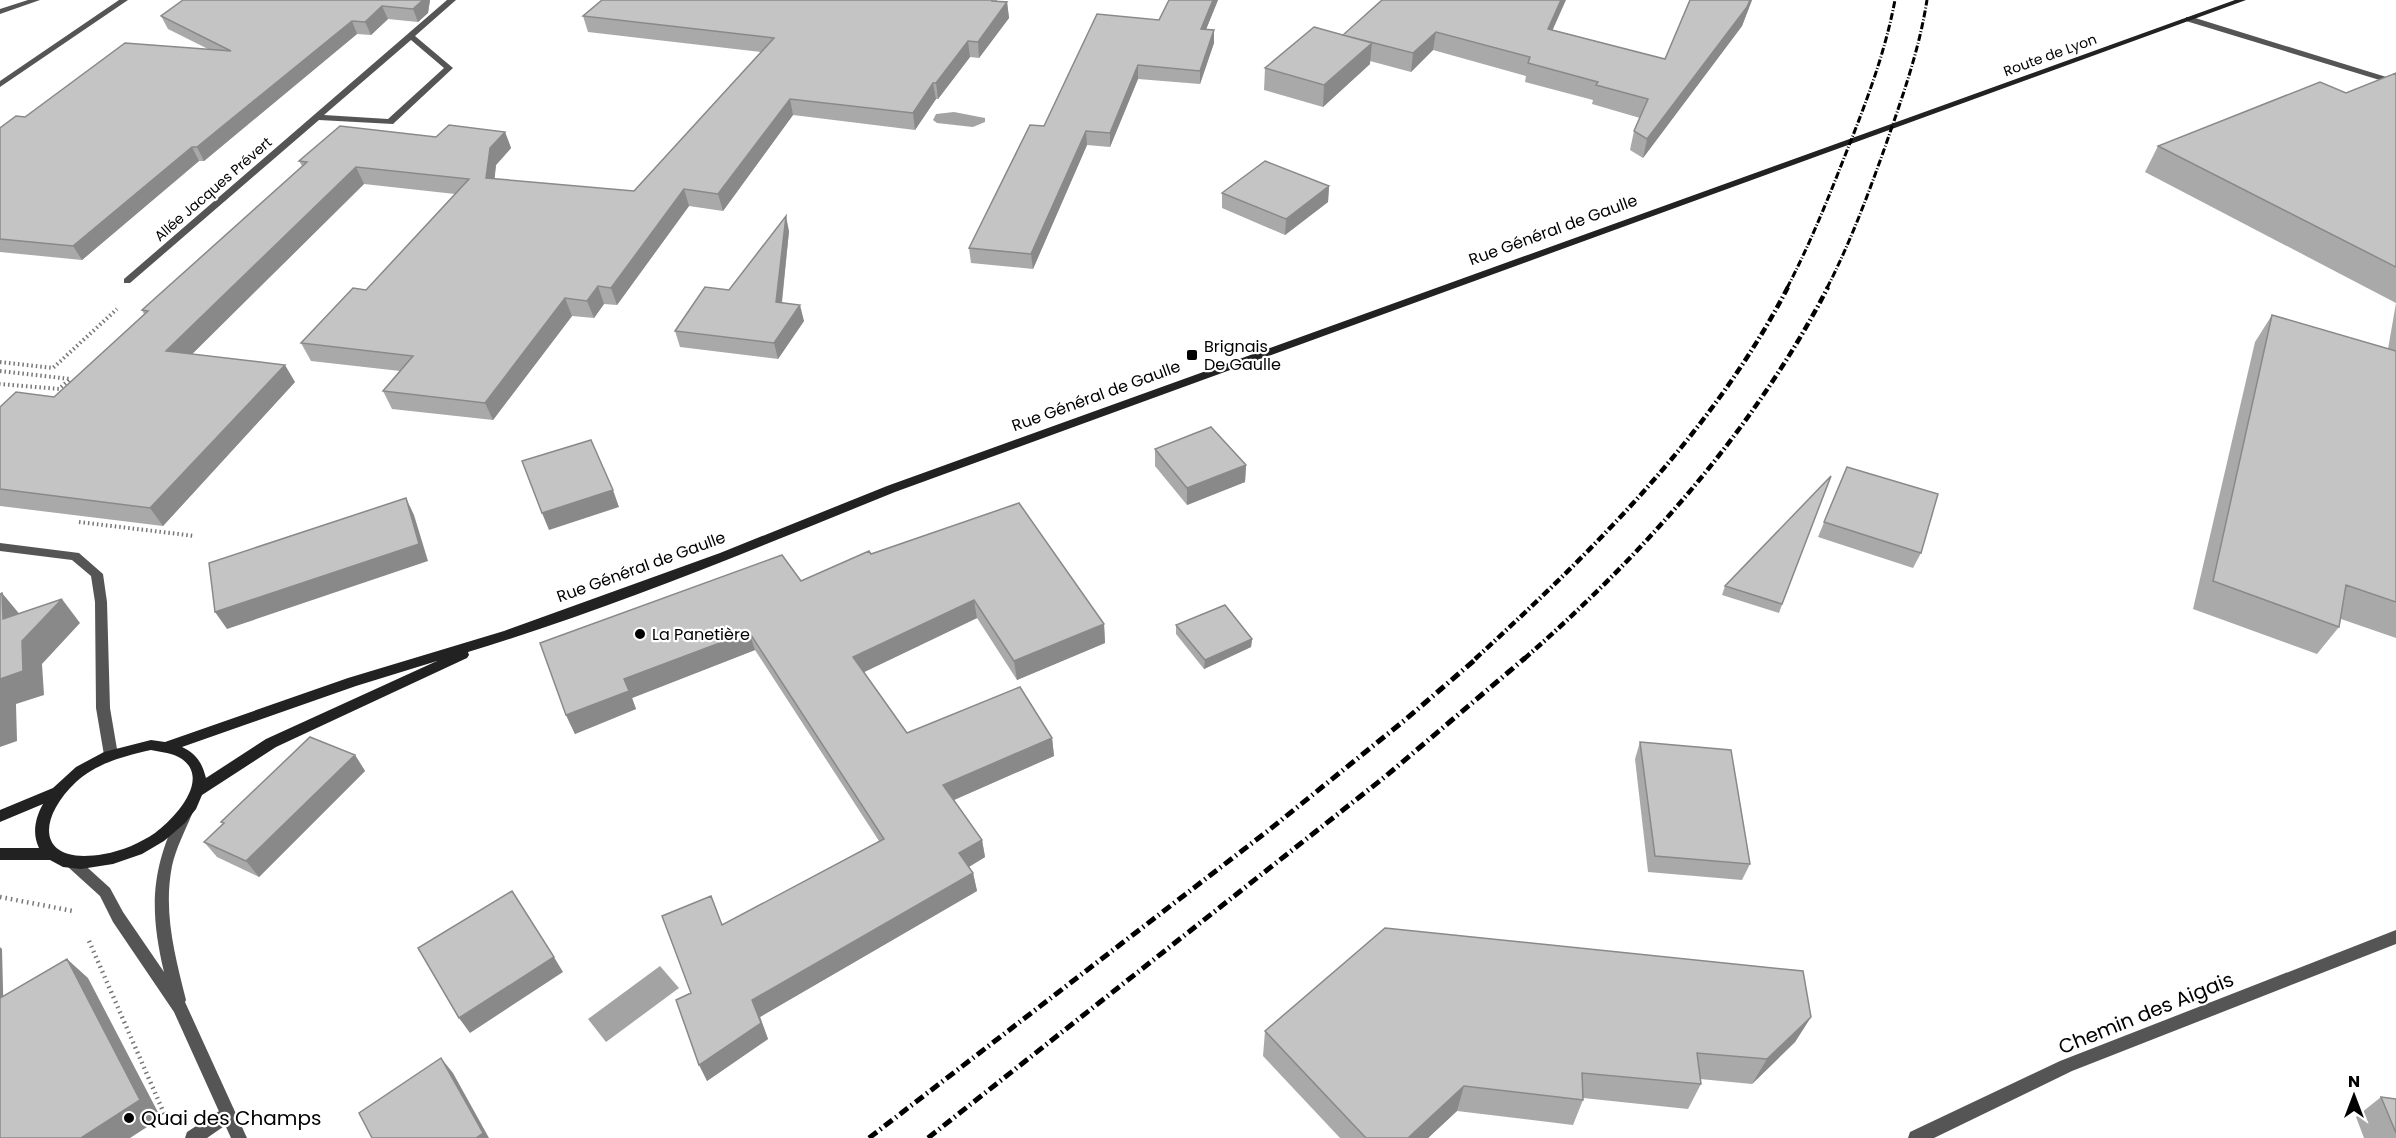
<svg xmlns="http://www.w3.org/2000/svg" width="2396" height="1138" font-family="Poppins,sans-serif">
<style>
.water{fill:#a3a3a3}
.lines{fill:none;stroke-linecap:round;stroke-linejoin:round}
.path-far1{stroke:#777;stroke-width:4;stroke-dasharray:1.5 3;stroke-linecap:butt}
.path{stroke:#777;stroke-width:4.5;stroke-dasharray:1.5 4;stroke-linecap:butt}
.service{fill:#555;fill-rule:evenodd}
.minor{fill:#555;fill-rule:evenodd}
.tertiary{fill:#555;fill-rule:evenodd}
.secondary{fill:#222;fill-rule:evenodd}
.rail-far2{stroke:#000;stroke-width:3;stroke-dasharray:7 2 1 2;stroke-linecap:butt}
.rail-far1{stroke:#000;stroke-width:4.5;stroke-dasharray:8 3 1.5 3;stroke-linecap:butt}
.rail{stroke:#000;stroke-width:5;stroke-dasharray:10 4 1.5 4;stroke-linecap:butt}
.wall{fill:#a9a9a9}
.shaded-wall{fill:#898989}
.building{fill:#c4c4c4;stroke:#898989;stroke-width:1.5}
.poi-dot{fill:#000;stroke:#fff;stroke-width:2}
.labels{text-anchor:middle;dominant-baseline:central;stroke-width:4.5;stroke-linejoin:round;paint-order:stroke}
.far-street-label{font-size:14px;fill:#000;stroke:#fff}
.street-label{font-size:16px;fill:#000;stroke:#fff}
.poi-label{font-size:16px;fill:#000;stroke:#fff;text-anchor:start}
.near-street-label{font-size:20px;fill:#000;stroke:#fff}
.near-poi-label{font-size:20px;fill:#000;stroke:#fff;text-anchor:start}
</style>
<rect width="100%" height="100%" fill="#fff"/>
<!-- water -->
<path class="water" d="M954 112 985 118V122L973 127 937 123 933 120 936 114Z
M660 966 679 988 606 1042 588 1019Z"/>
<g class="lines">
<!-- path-far1 -->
<path class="path-far1" d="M0 362 53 368 117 309
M0 371 70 379 59 389 0 384
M79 522 195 536"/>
<!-- path -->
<path class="path" d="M0 897 73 911
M89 941 166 1118"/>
<!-- service -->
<path class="service" d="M2186 17H2192L2396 80V85L2186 21Z"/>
<!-- minor -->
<path class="minor" d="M28 0H40L0 14V9Z
M119 0H128L0 87V81Z
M447 0H456L415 36 453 68 393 124 319 120 130 283H124V279ZM411 40 444 68 388 119 324 115Z
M0 543 79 553 103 574 107 602 110 708 118 755 116 759 111 760 106 759 104 755 96 708 95 602 91 576 72 560 0 551Z
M2396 930V944L2072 1071 1934 1138H1908L1910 1132 2060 1061Z
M227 1106 233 1108 235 1114 233 1120 207 1138H185L187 1132Z"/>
<!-- tertiary -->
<path class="tertiary" d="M185 808 190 810 192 814C185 831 176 848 172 866 163 912 175 956 186 1000L185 1002 247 1138H231L174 1012 113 922 100 896 68 867 66 863 68 859 73 857 78 859 110 888 123 912 164 972C149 908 151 869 180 810Z"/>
<!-- secondary -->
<path class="secondary" d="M2235 0H2246L895 492C754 549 613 608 468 652L469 655 467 658 276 747 202 795 196 809 185 823 164 841 142 854 113 864 81 869 63 867 50 860H0V848H39C32 834 35 818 43 804L0 822V810L53 788 76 767 104 752 151 740 165 742 348 678 504 631 720 553 887 486ZM437 661 266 739 206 778C202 763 197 754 182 747L356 686ZM151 750C161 752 173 753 182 759 211 780 174 819 155 833 140 843 122 851 104 854 38 866 35 821 76 782 97 763 124 756 151 750Z"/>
<!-- rail-far2 -->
<path class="rail-far2" d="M1787 288C1810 244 1828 199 1846 153 1866 103 1885 53 1895 0
M1827 288C1850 243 1868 195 1885 147 1902 98 1919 51 1927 0"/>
<!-- rail-far1 -->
<path class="rail-far1" d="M1475 659C1594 550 1713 432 1788 287
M1524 659C1643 555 1755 429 1828 287"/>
<!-- rail -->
<path class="rail" d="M869 1138 1269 830 1405 720 1477 658
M928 1138 1386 776 1525 658"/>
</g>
<!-- wall -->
<path class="wall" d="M430 0 428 13 418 22 388 19 371 35 357 34 204 161H199L82 260 0 252V128L25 117 208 49 168 29 161 16Z
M602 0H997V1L1007 2 1009 18 979 58 970 57 938 99H936L915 130 793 115 723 211 689 206 617 305 604 304 594 318 572 316 493 420 392 409 383 391 400 371 311 361 301 343 366 290 455 194 364 184 192 354 295 382 163 526 0 506V407L54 397 144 314 142 310 302 166 299 161 436 137 505 132 511 148 496 165 494 179 634 191 761 52 588 32 583 16Z
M1169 0H1218L1206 29 1214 43 1200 84 1138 79 1110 147 1087 145 1033 269 971 263 969 248 1044 126 1159 20Z
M1382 0 1553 30 1665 59 1690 0H1752L1742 26 1643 158 1630 150 1634 131 1640 118 1592 104 1593 100 1525 82 1526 76 1433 50 1411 72 1370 61V64L1323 107 1264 90 1265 68 1343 35Z
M2396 73V638L2341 619 2339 627 2317 654 2193 609 2255 342 2272 315 2388 349 2396 303 2145 172 2158 146 2346 93Z
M1329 186 1328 202 1285 235 1222 208V193Z
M789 231 782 303 804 321 778 359 680 347 675 331 729 290Z
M1155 449 1246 465 1245 482 1187 505 1155 466Z
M1847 467 1921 553 1913 568 1818 537Z
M871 554 1104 624 1105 643 1017 680 977 618 864 672 907 733 1052 738 1054 756 954 800 982 840 985 857 969 867 973 873 977 891 760 1017 768 1039 707 1081 691 993 723 925 879 841 755 650 632 698 636 709 575 734 566 715 801 581Z
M1791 580 1779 613 1722 595 1725 586Z
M1176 625 1252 639 1251 647 1204 669 1176 634Z
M1640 742 1750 864 1742 880 1648 872 1635 759Z
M355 755 365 771 259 877 217 857 204 842 223 824 221 822Z
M1811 1017 1795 1042 1752 1084 1700 1079 1701 1084 1688 1109 1583 1098V1100L1573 1125 1457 1111 1428 1138H1340L1263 1056 1265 1031Z
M2381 1097 2396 1099V1138H2364L2356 1117Z"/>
<!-- shaded-wall -->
<path class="shaded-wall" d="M423 0H430L428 13 418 22 413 9Z
M1213 0H1218L1201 42V29Z
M1561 0H1566L1545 47 1548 29Z
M1750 0H1752L1742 26 1643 158 1647 139Z
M1007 2 1009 18 979 58 978 42Z
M382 6 388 19 371 35 365 22Z
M352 21 357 34 204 161 197 147Z
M1214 30V43L1200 84V71Z
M1436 32 1433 50 1411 72 1413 53Z
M968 41 970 57 938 99 936 83Z
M1372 43 1370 64 1323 107 1324 85Z
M1138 65V79L1110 147V133Z
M933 83 936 99 915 130 913 113Z
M790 99 793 115 723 211 718 194Z
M1086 131 1087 145 1033 269 1031 254Z
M505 132 511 148 496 165 493 195 486 178 490 148Z
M192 147 199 161 82 260 73 246Z
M356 167 364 184 177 369 166 351Z
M1329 186 1328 202 1285 235 1286 219Z
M684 189 689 206 617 305 611 288Z
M786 216 789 231 780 318 776 302Z
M598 286 604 304 594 318 587 301Z
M565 298 572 316 493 420 485 403Z
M800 305 804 321 778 359 774 343Z
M285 365 295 382 163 526 150 508Z
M1246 465 1245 482 1187 505V488Z
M613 490 619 507 549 530 542 513Z
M406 498 414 515 428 561 227 629 215 612Z
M2 593 22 617 62 599 80 623 42 664 44 695 16 704 17 741 0 747V679L3 619Z
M974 600 977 618 858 675 853 657Z
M1104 624 1105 643 1017 680 1014 661Z
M749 632 755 650 632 698 636 709 575 734 566 715 624 679Z
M1252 639 1251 647 1204 669 1205 660Z
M1052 738 1054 756 947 803 943 785Z
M355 755 365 771 259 877 246 861Z
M982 840 985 857 962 871 959 853Z
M973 873 977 891 760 1017 768 1039 707 1081 699 1065 752 1000Z
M0 947 2 949 4 1028 0 1025Z
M554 957 563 972 470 1033 459 1018Z
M67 959 88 978 161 1118 130 1138H81Z
M1811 1017 1795 1042 1752 1084 1767 1059Z
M441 1058 453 1073 489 1138H476Z
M1464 1086 1457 1111 1428 1138H1408Z"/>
<!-- building -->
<path class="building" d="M183 0H423L413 9 382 6 365 22 352 21 197 147H192L73 246 0 239V128L16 116 25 117 125 43 231 51 161 16Z
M602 0H992V1L1007 2 978 42 968 41 936 83H933L913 113 790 99 718 194 684 189 611 288 598 286 587 301 565 298 485 403 383 391 413 356 301 343 353 288 366 290 469 179 356 167 166 351 285 365 150 508 0 489V407L16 392 54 397 148 311 142 310 307 162 299 161 340 126 436 137 449 125 505 132 490 148 486 178 634 191 774 38 583 16Z
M1169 0H1213L1201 29 1214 30 1200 71 1138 65 1110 133 1086 131 1031 254 969 248 1030 125 1044 126 1097 14 1159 20Z
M1382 0H1561L1548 29 1665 59 1690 0H1750L1747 7 1647 139 1634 131 1648 99 1596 85 1598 82 1528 63 1530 57 1436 32 1413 53 1343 35Z
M1314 27 1372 43 1324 85 1265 68Z
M2396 73V267L2158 146 2320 82 2346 93Z
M1265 161 1329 186 1286 219 1222 193Z
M786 216 776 302 800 305 774 343 675 331 705 287 729 290Z
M2272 315 2396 351V602L2346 585 2339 627 2213 581Z
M1211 427 1246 465 1187 488 1155 449Z
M591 440 613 490 542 513 522 461Z
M1847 467 1938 494 1921 553 1824 522Z
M1831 476 1782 604 1725 586Z
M406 498 419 544 215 612 209 563Z
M1019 503 1104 624 1014 661 974 600 853 657 907 733 1020 687 1052 738 943 785 982 840 959 853 973 873 752 1000 761 1023 699 1065 676 1000 691 993 662 916 711 896 722 925 884 839 749 632 624 679 629 691 566 715 540 643 782 555 801 581 869 551 871 554Z
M2 593 3 619 62 599 22 641 23 671 0 679V594Z
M1225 605 1252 639 1205 660 1176 625Z
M310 737 355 755 246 861 204 842 224 823 221 822Z
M1640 742 1731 750 1750 864 1655 856Z
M512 891 554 957 459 1018 418 948Z
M1385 928 1803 971 1811 1017 1767 1059 1697 1053 1701 1084 1582 1073 1583 1100 1464 1086 1408 1138H1366L1265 1031Z
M67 959 140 1100 81 1138H0V998Z
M441 1058 483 1133 476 1138H372L359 1113Z
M2381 1097 2396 1099V1133Z"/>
<!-- markers -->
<g class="poi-dot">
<rect x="1186" y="349" width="12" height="12" rx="3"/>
<circle cx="640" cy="634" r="6"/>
<circle cx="129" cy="1118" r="6"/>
</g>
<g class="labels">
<!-- far-street labels -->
<g class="far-street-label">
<text transform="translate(2050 55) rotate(-20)">Route de Lyon</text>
<text transform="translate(213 189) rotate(-41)">Allée Jacques Prévert</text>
</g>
<!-- street labels -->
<g class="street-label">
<text transform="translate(1553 230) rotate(-20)">Rue Général de Gaulle</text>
<text transform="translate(1096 396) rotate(-20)">Rue Général de Gaulle</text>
<text transform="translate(641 567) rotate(-20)">Rue Général de Gaulle</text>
</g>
<!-- poi labels -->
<g class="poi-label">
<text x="1204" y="346">Brignais<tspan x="1204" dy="18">De Gaulle</tspan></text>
<text x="652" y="634">La Panetière</text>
</g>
<!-- near-street labels -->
<g class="near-street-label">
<text transform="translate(2146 1013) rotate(-22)">Chemin des Aigais</text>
</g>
<!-- near-poi labels -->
<g class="near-poi-label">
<text x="141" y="1118">Quai des Champs</text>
</g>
</g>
<!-- north arrow -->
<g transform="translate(2354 1096)" stroke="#ffffff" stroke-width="4.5" paint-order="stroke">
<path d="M0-4.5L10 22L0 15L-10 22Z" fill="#000000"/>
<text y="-9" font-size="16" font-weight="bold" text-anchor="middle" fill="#000000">N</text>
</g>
</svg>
